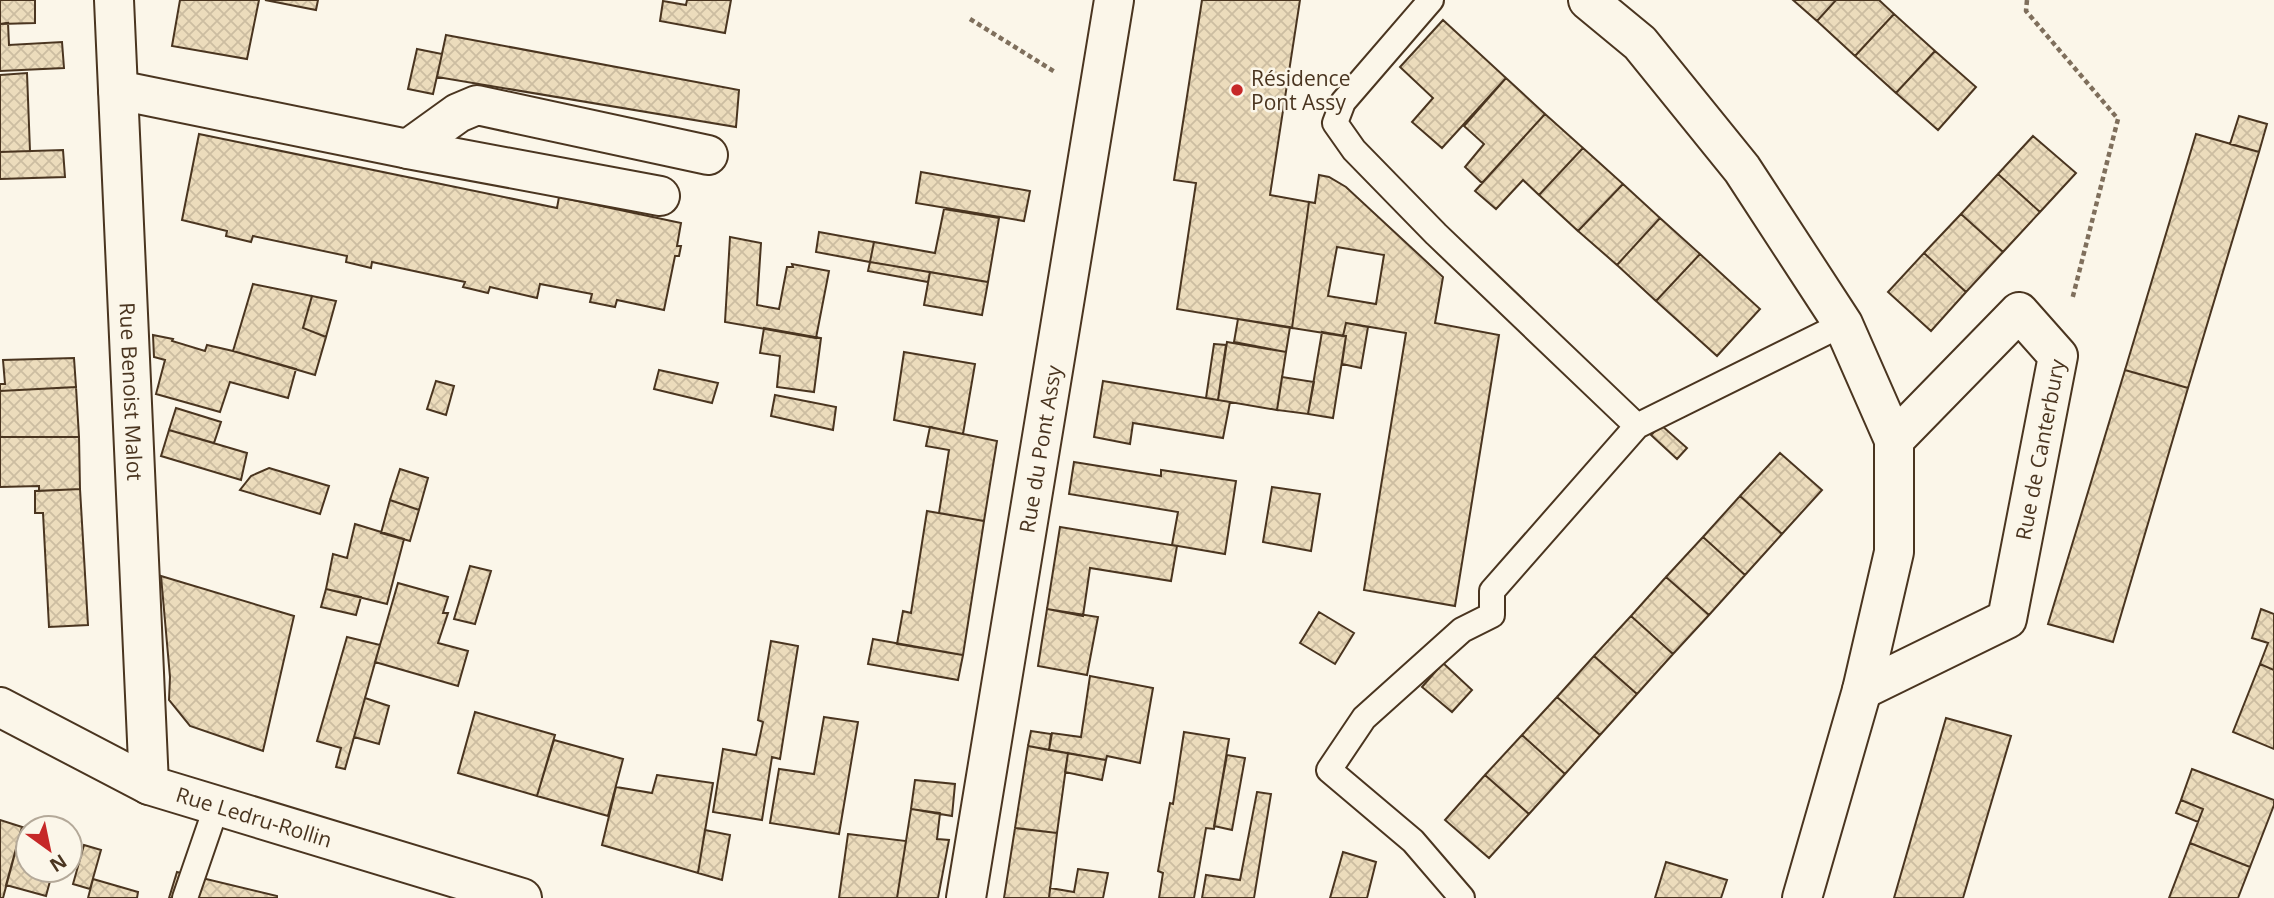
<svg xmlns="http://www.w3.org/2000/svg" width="2274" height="898" font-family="'Open Sans',sans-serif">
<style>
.building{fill:url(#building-cross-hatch);stroke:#4a3520;stroke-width:2;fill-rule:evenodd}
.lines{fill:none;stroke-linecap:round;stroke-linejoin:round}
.service-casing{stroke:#4a3520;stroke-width:28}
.minor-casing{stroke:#4a3520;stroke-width:42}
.path{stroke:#7f6f5c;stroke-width:4.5;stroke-dasharray:5 3.5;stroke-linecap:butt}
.service{stroke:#fbf6e9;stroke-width:24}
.minor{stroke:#fbf6e9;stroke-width:38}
.poi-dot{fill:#c62828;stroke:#fbf6e9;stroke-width:2.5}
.labels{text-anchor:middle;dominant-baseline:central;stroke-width:5;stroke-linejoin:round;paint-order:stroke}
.poi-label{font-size:21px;fill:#4a3520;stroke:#fbf6e9;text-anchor:start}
.street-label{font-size:21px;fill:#4a3520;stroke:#fbf6e9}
</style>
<defs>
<pattern id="building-cross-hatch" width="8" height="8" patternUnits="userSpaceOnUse" patternTransform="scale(1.75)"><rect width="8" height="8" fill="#ecdcbc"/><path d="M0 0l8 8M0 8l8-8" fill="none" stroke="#ccbda1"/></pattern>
</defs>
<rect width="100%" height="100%" fill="#fbf6e9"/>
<!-- building -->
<path class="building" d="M0 0H35V23L0 24Z
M180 0H259L247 59 172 46Z
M265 0H318L316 10Z
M687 0H731L725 33 660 21 663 1 686 5Z
M1202 0H1300L1270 195 1309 202 1292 328 1177 309 1196 183 1174 180Z
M1793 0H1836L1817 21Z
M1836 0H1879L1894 14 1855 56 1817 21Z
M1894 14 1935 51 1896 93 1855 56Z
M1443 20 1506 78 1442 148 1412 122 1433 98 1400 67Z
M8 23 9 45 62 42 64 68 0 71V24Z
M446 35 739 90 736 127 437 77Z
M417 49 442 54 433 94 408 89Z
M1935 51 1976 87 1938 130 1896 93Z
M27 73 30 151 0 152V75Z
M1506 78 1545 114 1482 183 1465 167 1484 144 1464 126Z
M1545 114 1583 148 1539 195 1523 180 1496 209 1475 191Z
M2239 116 2267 124 2259 152 2230 144Z
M199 134 557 208 559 197 681 223 677 246H681L679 256H675L664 310 617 300 615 307 590 302 592 294 540 284 537 298 490 287 488 293 463 287 465 282 372 262 371 268 346 262 347 256 253 236 251 242 226 236 227 231 182 220Z
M2196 134 2259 152 2188 388 2125 370Z
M2033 136 2076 173 2040 212 1998 174Z
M1583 148 1623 184 1578 231 1539 195Z
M63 150 65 177 0 179V152Z
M921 172 1030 191 1024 221 916 203Z
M1998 174 2040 212 2003 252 1961 214Z
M1319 175 1329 177 1346 187 1443 277 1435 323 1499 335 1455 606 1364 590 1406 333 1346 323 1343 336 1292 328 1309 202 1315 203ZM1337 247 1384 255 1376 304 1328 296Z
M1623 184 1660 218 1617 265 1578 231Z
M944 209 999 218 988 282 870 262 874 242 935 253Z
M1961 214 2003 252 1966 292 1924 253Z
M1660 218 1700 254 1656 301 1617 265Z
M819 232 874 242 870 262 816 252Z
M730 237 761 243 757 305 779 309 787 267H793L792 264 829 271 816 338 725 322Z
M1924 253 1966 292 1931 331 1888 292Z
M1700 254 1760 309 1717 356 1656 301Z
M870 262 930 272 928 282 868 271Z
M930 272 988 282 982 315 924 305Z
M253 284 312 296 303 328 326 337 315 375 233 351Z
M312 296 336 301 326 337 303 328Z
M1238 319 1290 327 1286 352 1234 342Z
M1346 323 1368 327 1361 368 1342 364 1346 336H1343Z
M764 328 821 338 814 392 777 387 780 356 760 353Z
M1322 332 1346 336 1333 418 1308 414Z
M153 335 173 339 172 341 205 351 207 345 233 351 296 369 288 398 230 382 220 412 156 394 165 360 154 357Z
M1227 342 1286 352 1277 410 1218 400Z
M1214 344 1226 345 1218 400 1206 398Z
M904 352 975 364 963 434 894 420Z
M74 358 76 387 0 391V384H5L3 360Z
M659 370 718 383 712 403 654 389Z
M2125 370 2188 388 2113 642 2048 624Z
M1282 377 1314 382 1308 414 1277 410Z
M436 381 454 386 446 415 427 409Z
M1103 381 1230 402 1223 438 1133 423 1130 444 1094 437Z
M76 387 79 437H0V391Z
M775 395 836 407 833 430 771 416Z
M176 408 221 422 214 443 169 430Z
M1661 425 1687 448 1677 459 1651 435Z
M930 427 997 441 984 521 939 513 949 450 926 446Z
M169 430 247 453 241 480 161 456Z
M0 437H79L80 489 39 491V486L0 487Z
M1780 453 1822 490 1782 534 1740 496Z
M1074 462 1161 476V470L1236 481 1225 554 1172 545 1178 512 1069 494Z
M269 468 329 486 320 514 240 490 251 476Z
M400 469 428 478 419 510 390 500Z
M1272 487 1320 494 1311 551 1263 542Z
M80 489 88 625 49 627 43 513H35V491Z
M1740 496 1782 534 1745 575 1703 537Z
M390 500 419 510 410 541 381 533Z
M927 511 984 521 963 655 897 644 903 611 911 613Z
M355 524 404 539 387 604 326 589 333 554 347 558Z
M1060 527 1177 546 1171 581 1090 568 1083 616 1047 609Z
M1703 537 1745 575 1709 615 1666 577Z
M470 566 491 571 475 624 454 619Z
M161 576 294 616 263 751 190 726 169 700 170 677Z
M1666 577 1709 615 1673 654 1631 616Z
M398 583 448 597 443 613H448L438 643 468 651 458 686 375 662Z
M326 589 361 597 356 615 321 607Z
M1047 609 1098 617 1087 675 1038 666Z
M2261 609 2274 614V670L2260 664 2268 643 2252 638Z
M1319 612 1354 633 1335 664 1300 643Z
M1631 616 1673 654 1637 694 1594 656Z
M347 637 380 645 345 769 336 767 341 748 317 741Z
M873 639 963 655 958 680 868 664Z
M771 641 798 646 780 759 772 757 762 820 713 812 723 749 756 755 763 722 758 720Z
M1594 656 1637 694 1600 735 1557 697Z
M1443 663 1472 690 1452 712 1422 687Z
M2260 664 2274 670V749L2233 732Z
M1090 676 1153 688 1140 763 1107 756 1106 760 1049 750 1052 733 1081 737Z
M1557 697 1600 735 1565 774 1522 735Z
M365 698 389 706 379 744 354 737Z
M475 712 555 735 537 796 458 773Z
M824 717 858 722 839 834 770 823 779 769 814 774Z
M1946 718 2011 736 1963 898H1894Z
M1031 731 1051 734 1049 750 1028 746Z
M1184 732 1229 739 1214 829 1206 828 1194 898H1159L1163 873 1158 871 1170 803 1173 804Z
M1522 735 1565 774 1529 814 1485 775Z
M554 740 623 759 608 816 537 796Z
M1028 746 1068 753 1057 833 1015 828Z
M1068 753 1106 760 1102 780 1065 772Z
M1227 755 1245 758 1232 830 1214 826Z
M2192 769 2274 800V805L2250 867 2190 843 2203 809 2181 800Z
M657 775 713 783 698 873 602 845 616 787 652 793Z
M1485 775 1529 814 1489 858 1445 820Z
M915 780 955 784 952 816 911 809Z
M1257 792 1271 794 1254 898H1202L1206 875 1240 880Z
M2181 800 2203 809 2198 822 2176 813Z
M911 809 940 813 937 839 949 840 938 898H897Z
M0 820 22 827 3 898H0Z
M22 827 28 828V870H53L46 896 6 885Z
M1015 828 1057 833 1049 898H1004Z
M705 830 730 835 722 880 698 873Z
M848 834 906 841 897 898H839Z
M2190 843 2250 867 2238 898H2169Z
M84 845 101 850 90 889 73 884Z
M1343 852 1376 862 1367 898H1330Z
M1666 862 1727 880 1721 898H1655Z
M1078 869 1108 873 1103 898H1049L1050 888 1074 892Z
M177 872 277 896V898H169Z
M93 879 138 892 137 898H88Z"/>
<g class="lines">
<!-- service casing -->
<g class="service-casing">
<path id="service" d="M1431 0 1343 102 1335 123 1354 150 1436 234 1637 426 1492 591V615L1462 630 1364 718 1329 770 1413 841 1462 898
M1637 426 1843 324
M185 898 217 805"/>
</g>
<!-- minor casing -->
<g class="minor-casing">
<g id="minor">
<path id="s1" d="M114 0 149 785"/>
<path d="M1588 0 1640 43 1742 169 1843 324 1894 440V552L1862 690 1802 898"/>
<path d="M118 90 408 149 458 113 477 105 708 155"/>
<path d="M408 149 660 196"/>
<path id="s2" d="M1862 690 2007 619 2058 356 2019 312 1894 440"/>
<path id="s3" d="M0 707 149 785 522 898"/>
<path id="s4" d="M966 898 1114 0"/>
</g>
</g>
<!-- path -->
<path class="path" d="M2027 0 2026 11 2118 119 2072 300
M970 19 1055 72"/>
<!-- service -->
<use href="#service" class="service"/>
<!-- minor -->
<use href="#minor" class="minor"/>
</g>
<!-- markers -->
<circle class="poi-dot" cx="1237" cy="90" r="7"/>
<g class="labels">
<!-- poi labels -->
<g class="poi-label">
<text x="1251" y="78">Résidence<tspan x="1251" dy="24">Pont Assy</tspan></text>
</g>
<!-- street labels -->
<g class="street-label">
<text stroke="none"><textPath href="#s1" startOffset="392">Rue Benoist Malot</textPath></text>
<text stroke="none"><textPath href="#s4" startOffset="455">Rue du Pont Assy</textPath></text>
<text stroke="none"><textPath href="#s2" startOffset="334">Rue de Canterbury</textPath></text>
<text stroke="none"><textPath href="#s3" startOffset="278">Rue Ledru-Rollin</textPath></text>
</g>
</g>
<!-- north arrow -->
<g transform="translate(49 849) rotate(147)"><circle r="33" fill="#fbf6e9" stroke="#b4a999" stroke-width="2"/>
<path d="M0-5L12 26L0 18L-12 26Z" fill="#c62828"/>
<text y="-10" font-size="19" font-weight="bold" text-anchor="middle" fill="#4a3520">N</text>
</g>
</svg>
